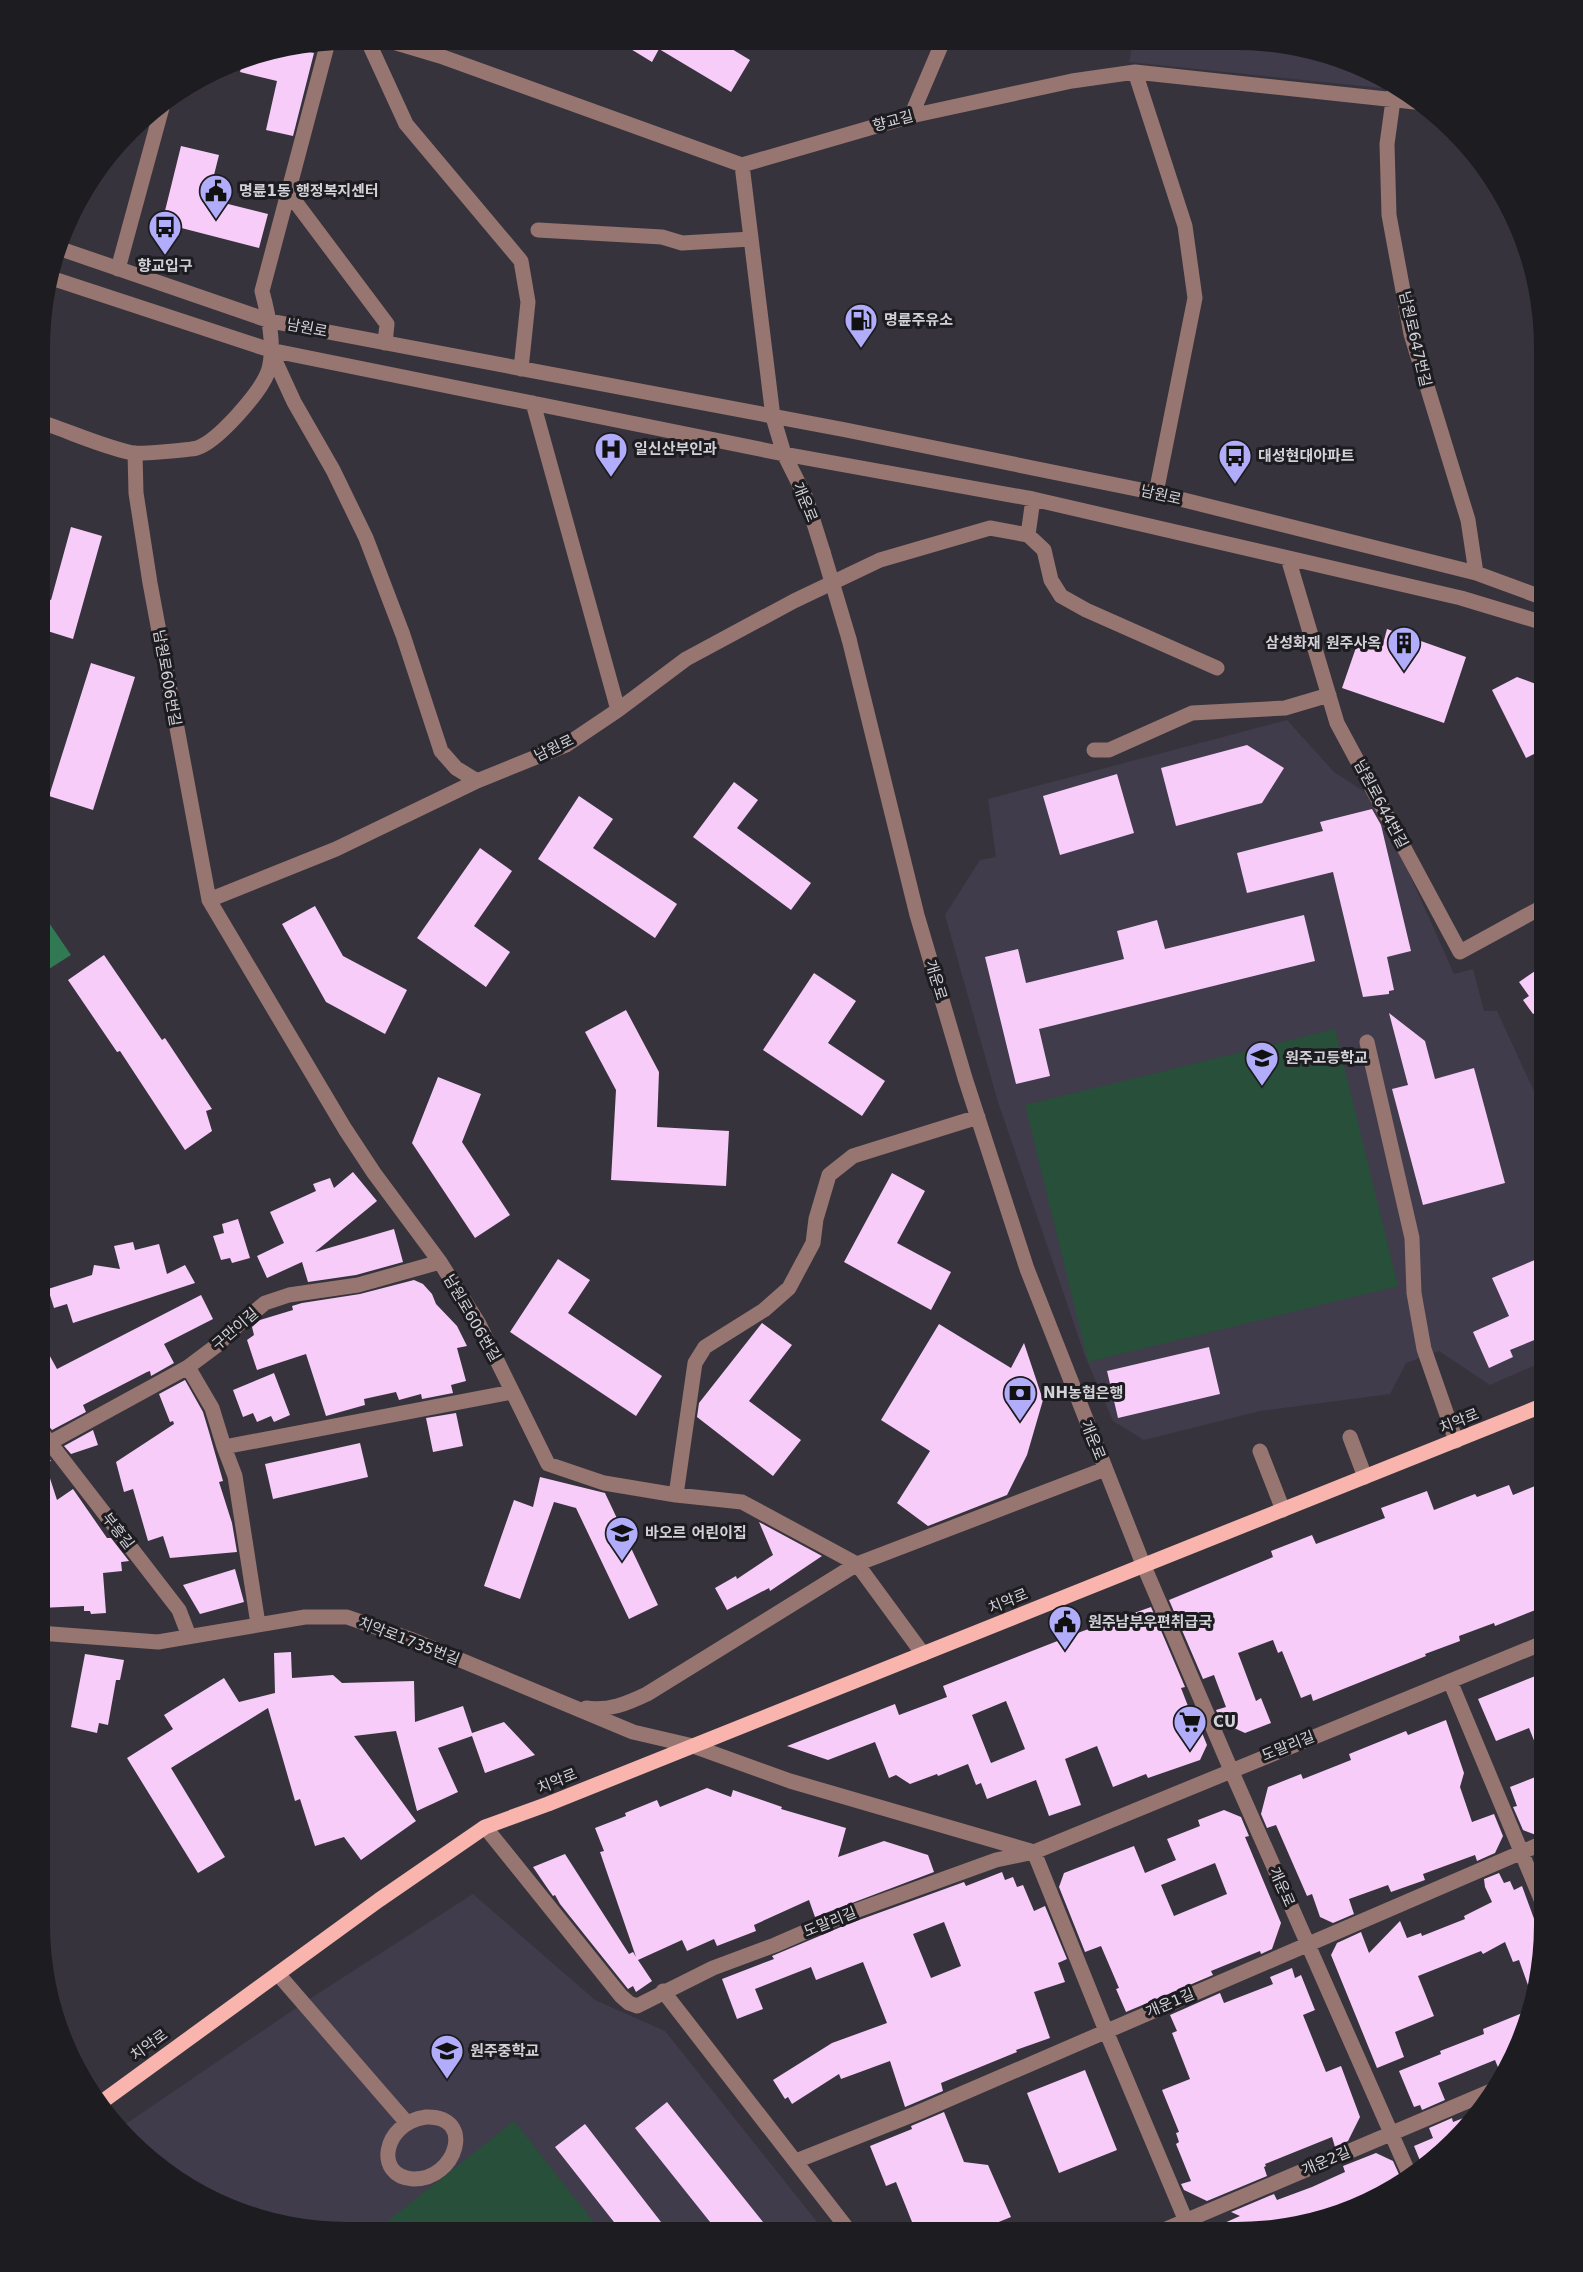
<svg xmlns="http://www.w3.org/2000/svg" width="1583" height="2272" font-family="'DejaVu Sans','Noto Sans KR',sans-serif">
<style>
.built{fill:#403c4b}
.green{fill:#284f39}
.forest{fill:#307953}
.building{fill:#f7ccf9;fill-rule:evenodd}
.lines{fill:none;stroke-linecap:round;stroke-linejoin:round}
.minor{stroke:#977571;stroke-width:15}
.major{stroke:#f8b4ad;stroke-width:15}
.minor-bridge{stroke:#977571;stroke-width:15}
.labels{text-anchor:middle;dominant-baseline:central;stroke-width:6;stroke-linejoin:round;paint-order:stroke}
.street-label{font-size:15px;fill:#d2d1d7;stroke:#1d1c20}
.poi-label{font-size:15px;font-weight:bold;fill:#d2d1d7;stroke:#1d1c20;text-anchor:start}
</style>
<rect width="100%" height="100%" fill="#36333d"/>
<!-- built -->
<path class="built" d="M1133 41 1277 42 1354 62 1401 90 1129 62Z
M1287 720 1334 772 1376 799 1454 974 1473 969 1484 1011H1497L1544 1113V1361L1490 1385 1439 1351 1406 1363 1390 1394 1260 1411 1144 1440 1113 1421 1085 1356 998 1102 945 915 980 860 996 857 988 799Z
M473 1894 595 2000 665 2031 825 2232 307 2230 247 2217 175 2181 117 2130 305 2002Z"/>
<!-- green -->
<path class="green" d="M1335 1029 1398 1286 1088 1362 1025 1105Z
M514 2121 601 2231H375Z"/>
<!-- forest -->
<path class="forest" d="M41 911 71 955 41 974Z"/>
<!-- building -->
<path class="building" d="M616 40H717L750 60 731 92 659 49 652 62Z
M291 48 314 53 293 136 266 130 277 81 240 72 244 57 247 55Z
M181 146 219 155 208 199 268 214 259 248 162 223Z
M71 527 102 536 73 639 41 629V597L51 600Z
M1387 629 1466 657 1444 723 1342 688 1360 636 1383 644Z
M91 663 135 677 93 810 49 796Z
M1517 677 1544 687V749L1526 758 1492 690Z
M1247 745 1284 768 1262 803 1176 826 1161 768Z
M1117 774 1134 833 1060 855 1043 796Z
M734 782 758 800 737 828 811 883 791 910 693 837Z
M579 796 613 819 593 848 677 904 655 938 538 859Z
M1372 809 1381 825 1411 951 1387 957 1394 990 1389 991V994L1363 997 1333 872 1247 893 1237 853 1323 831 1320 822Z
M480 848 512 871 474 926 510 952 486 987 417 938Z
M315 906 343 956 407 990 385 1034 326 1002 282 924Z
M1304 915 1315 961 1039 1029 1050 1076 1016 1084 985 957 1018 949 1026 983 1124 959 1117 931 1157 920 1165 949Z
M104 955 162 1040 165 1038 212 1109 206 1111 212 1131 185 1150 120 1051 117 1052 68 980Z
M1544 965V1019L1538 1011 1533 1014 1523 1000 1529 996 1519 982Z
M814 973 856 1001 828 1043 885 1081 862 1116 763 1050Z
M626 1010 659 1072 657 1127 729 1131 726 1186 611 1180 616 1090 585 1032Z
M1389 1013 1425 1041 1435 1079 1474 1068 1505 1183 1423 1205 1392 1089 1408 1085Z
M438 1077 481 1094 462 1142 510 1215 475 1238 412 1143Z
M353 1172 377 1201 315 1252 394 1229 403 1262 356 1275 308 1282 302 1262 267 1278 257 1256 284 1243 270 1212 316 1191 313 1184 330 1178 334 1188Z
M892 1173 925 1191 897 1243 951 1272 931 1310 844 1262Z
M238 1219 250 1258 232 1263 230 1258 221 1260 213 1236 224 1233 222 1224Z
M133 1242 135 1250 159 1244 167 1274 185 1265 195 1283 73 1323 67 1304 54 1308 48 1289 92 1275 94 1265 120 1269 114 1246Z
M558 1259 590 1280 568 1313 662 1376 636 1416 510 1332Z
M1537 1259 1544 1275V1336L1510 1350 1513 1357 1489 1368 1473 1332 1509 1316 1492 1278Z
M414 1280 423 1284 432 1294 436 1304 457 1326 467 1346 457 1348 466 1381 451 1385 453 1393 422 1399 421 1394 399 1400 396 1392 364 1399 365 1405 326 1416 306 1354 257 1370 247 1340 254 1335 252 1327 260 1320 293 1310 292 1306 302 1303 360 1294Z
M201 1295 213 1319 164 1344 174 1363 151 1376 150 1371 147 1372 83 1405 86 1412 52 1430 47 1424 40 1420V1338L57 1369Z
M762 1323 792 1345 749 1401 801 1440 773 1476 697 1417 699 1403Z
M939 1324 1011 1368 1024 1343 1043 1400 1027 1455 1007 1495 928 1526 897 1503 930 1451 881 1420Z
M1209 1347 1220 1394 1118 1418 1107 1371Z
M274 1373 290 1415 274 1422 271 1416 257 1422 253 1413 243 1417 233 1390Z
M185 1380 203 1412 209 1432 223 1481 219 1482 232 1523 237 1552 170 1558 163 1536 148 1541 133 1489 124 1492 116 1462 174 1424 173 1421 170 1422 159 1394Z
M456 1413 463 1446 433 1452 426 1418Z
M93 1430 98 1445 71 1454 64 1446Z
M360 1443 368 1477 273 1499 265 1464Z
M40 1446 51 1461 45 1463 57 1500 73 1489 107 1538H111L129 1561 121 1562 122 1571 103 1573 106 1613 91 1614 90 1611H84V1606L40 1608V1583L48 1584 43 1542 40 1543Z
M540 1477 605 1493 658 1605 629 1619 576 1508 554 1502 520 1599 484 1586 514 1500 533 1507Z
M1540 1484 1544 1494 1543 1607 1495 1626 1494 1623 1459 1636 1460 1641 1425 1654 1426 1656 1313 1701 1311 1694 1301 1698 1282 1651 1278 1653 1273 1640 1238 1653 1256 1701 1261 1698 1271 1723 1245 1733 1221 1722 1216 1710 1226 1707 1214 1675 1203 1679 1169 1600 1273 1557 1271 1551 1312 1535 1316 1544 1385 1518 1381 1508 1427 1491 1434 1510 1475 1494 1477 1497 1509 1485 1513 1495Z
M759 1522 822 1556 770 1591 769 1588 727 1610 715 1588 736 1576 737 1579 773 1555Z
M235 1569 244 1602 200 1614 183 1585Z
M1151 1607 1185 1687 1181 1688 1193 1719 1196 1718 1207 1745 1200 1760 1148 1778 1146 1774 1113 1787 1097 1746 1065 1759 1081 1805 1049 1816 1036 1780 987 1799 981 1783 976 1785 968 1764 938 1776 937 1774 910 1784 896 1775 889 1778 875 1742 828 1760 787 1746 895 1704 899 1715 947 1697 943 1686 1083 1631ZM1006 1701 1025 1749 991 1763 972 1715Z
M291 1652 292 1678 333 1675 342 1683 414 1681 415 1722 463 1706 472 1733 504 1722 535 1755 485 1773 472 1736 438 1748 458 1792 417 1811 396 1731 354 1736 416 1821 361 1860 344 1837 315 1846 300 1799 295 1801 268 1708 171 1768 225 1857 198 1873 127 1758 173 1729 164 1715 224 1678 239 1702 275 1693 274 1653Z
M85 1654 124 1660 120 1680H116L108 1725 99 1723 97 1733 71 1727Z
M1543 1673V1763L1529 1728 1496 1741 1478 1699Z
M1446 1720 1464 1773 1460 1787 1472 1822 1494 1814 1503 1836 1495 1853 1477 1861 1475 1855 1423 1874 1425 1880 1391 1892 1388 1885 1349 1899 1354 1914 1333 1923 1320 1917 1312 1894 1307 1896 1276 1825 1267 1828 1261 1814 1268 1787 1301 1774 1303 1779 1351 1760 1349 1754 1406 1731 1408 1735Z
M1543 1774V1833L1536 1835 1523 1830 1513 1807 1517 1806 1510 1787Z
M707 1788 731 1797 733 1790 782 1807 781 1809 846 1828 838 1857 884 1841 928 1855 934 1872 815 1917 809 1900 754 1925 756 1931 717 1946 714 1939 687 1951 682 1940 638 1960 652 1981 636 1992 633 1986 628 1989 560 1904 555 1895 553 1896 548 1889 533 1867 565 1854 629 1954 633 1952 636 1957 600 1852 604 1851 595 1828 626 1816 625 1813 657 1800 660 1807Z
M1224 1810 1241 1817 1249 1836 1245 1837 1281 1923 1272 1949 1261 1954 1260 1951 1211 1971 1213 1975 1126 2012 1116 1989 1119 1988 1101 1946 1085 1952 1059 1887 1064 1873 1134 1846 1145 1873 1176 1860 1167 1839 1200 1826 1198 1820ZM1215 1863 1227 1894 1174 1916 1161 1885Z
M1002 1872 1005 1880 1013 1877 1017 1887 1023 1885 1034 1911 1045 1906 1067 1959 1058 1963 1065 1982 1034 1992 1050 2038 1016 2050 1017 2052 941 2083 943 2091 905 2107 890 2061 841 2079 839 2074 792 2104 788 2097 785 2099 773 2080 832 2043 887 2023 863 1962 816 1980 811 1967 755 1989 763 2009 737 2019 722 1979 774 1959 772 1956 848 1924 964 1882 966 1886ZM944 1922 961 1966 931 1978 913 1934Z
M1499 1873 1504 1883 1510 1881 1514 1890 1522 1886 1543 1943 1533 1999 1519 1960 1513 1962 1505 1942 1483 1954 1481 1951 1418 1976 1434 2016 1395 2032 1404 2057 1377 2068 1331 1955 1337 1943 1361 1932 1369 1953 1400 1921 1407 1938 1421 1933 1422 1936 1465 1919 1464 1916 1492 1902 1485 1887 1484 1879Z
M1292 1968 1295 1978 1301 1975 1315 2010 1303 2015 1326 2072 1341 2066 1360 2117 1348 2141 1335 2147 1332 2137 1265 2164 1266 2166 1264 2167 1267 2176 1207 2201 1184 2190 1181 2184 1191 2181 1176 2144 1179 2142 1176 2133 1179 2132 1162 2090 1190 2079 1172 2033 1177 2031 1170 2015 1220 1993 1224 2003 1273 1984 1270 1977Z
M1530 2010 1528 2025 1502 2077 1495 2060 1438 2083 1445 2100 1422 2110 1420 2105 1414 2107 1399 2071 1441 2054 1440 2051 1484 2034 1483 2029Z
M1085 2070 1117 2150 1059 2173 1027 2093Z
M667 2102 771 2232H718L635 2128Z
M944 2112 964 2162 988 2165 1011 2217 974 2232H916L896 2182 886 2186 870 2146 912 2129 911 2126Z
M1479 2112 1439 2157 1423 2168 1414 2146 1433 2138 1429 2128 1452 2118 1453 2122Z
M585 2124 668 2231H621L555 2147Z
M1376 2153 1393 2161 1402 2181 1372 2201 1297 2227 1237 2233H1202L1240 2216 1231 2212 1274 2194 1277 2200 1312 2187 1345 2172 1343 2166Z"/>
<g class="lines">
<!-- minor -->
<path class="minor" d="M367 39 406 124 521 261 528 302 521 369
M383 39 440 56 742 165 911 116 1072 81 1135 72 1424 103
M1135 72 1185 226 1195 298 1156 493
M1395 86 1387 144 1389 215 1411 334 1468 520 1476 573
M911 116 943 41
M742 165 773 417 784 454 806 498 823 552
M288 192 387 324 385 343
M538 230 662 237 682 243 751 239
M61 249 270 321 846 430 1156 493 1476 573 1544 598
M118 269 163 104
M51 278 270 350 784 454 1033 499 1461 598 1544 623
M271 352 294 402 333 470 366 538 403 635 441 751 456 768 477 781
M533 403 618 710
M41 422C71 432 103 447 133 453 141 454 189 450 197 448 218 441 260 393 268 372 276 347 268 314 262 291L328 42
M135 453 136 493 150 583 209 900 345 1129 374 1173 440 1262 479 1324 548 1464 604 1483 676 1495 742 1502 857 1564 923 1654
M1028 535 1044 550 1051 580 1061 596 1086 610 1217 668
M1288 558 1337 723 1460 952 1544 906
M849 639 917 915 965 1078 1027 1269 1143 1564 1231 1770 1410 2176
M1094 750H1109L1192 713 1285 708 1329 695
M209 900 336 849 477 781 566 745 618 710 686 659 794 601 880 560 990 528 1028 535 1033 499
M1367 1042 1412 1238 1414 1293 1424 1349 1456 1441
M188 1367 212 1408 224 1447 235 1476 258 1624
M40 1430 179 1610 189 1636
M1350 1437 1365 1477
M49 1443 188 1367 216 1346 238 1325 265 1303 289 1295 358 1285 440 1262
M224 1447 512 1392
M1260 1451 1283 1510
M676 1495 695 1363 705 1347 764 1310 789 1288 813 1243 816 1219 829 1175 853 1156 978 1117
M39 1633 158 1642 305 1617H347L410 1639 633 1732 693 1746 790 1781 1034 1852 1543 1643
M1450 1681 1543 1904
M586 1708C609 1711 626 1704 647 1694L857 1564 1105 1469
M485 1827 621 1996 629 2003 637 2006 713 1968 775 1945 844 1915 996 1860 1034 1852 1106 2031 1191 2233
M278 1974 407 2123
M663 1991 850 2232
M426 2117C476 2115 457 2180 413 2179 374 2177 382 2123 426 2117Z
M796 2161 917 2113 1543 1843
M1157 2233 1496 2089"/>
<!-- major -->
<path class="major" d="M99 2104 379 1900 485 1827 548 1804 1544 1405"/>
<!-- minor-bridge -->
<path class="minor-bridge" d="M823 552 849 639"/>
</g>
<!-- icons -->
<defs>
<g id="civic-pin" transform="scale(1.725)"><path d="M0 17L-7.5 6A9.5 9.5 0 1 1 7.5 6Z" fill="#b1adfa" stroke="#1d1c20"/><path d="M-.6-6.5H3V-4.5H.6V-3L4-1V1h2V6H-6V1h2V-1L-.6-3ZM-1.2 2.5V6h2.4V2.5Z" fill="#111"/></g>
<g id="bus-pin" transform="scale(1.725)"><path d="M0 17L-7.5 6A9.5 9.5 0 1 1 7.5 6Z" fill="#b1adfa" stroke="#1d1c20"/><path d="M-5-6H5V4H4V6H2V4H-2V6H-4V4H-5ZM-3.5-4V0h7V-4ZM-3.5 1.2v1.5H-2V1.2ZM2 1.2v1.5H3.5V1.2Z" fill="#111"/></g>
<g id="fuel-pin" transform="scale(1.725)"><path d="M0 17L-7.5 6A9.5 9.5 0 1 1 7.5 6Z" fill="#b1adfa" stroke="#1d1c20"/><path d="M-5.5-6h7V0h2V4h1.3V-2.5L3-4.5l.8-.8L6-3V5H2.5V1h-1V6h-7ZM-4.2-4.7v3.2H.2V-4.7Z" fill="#111"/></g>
<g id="hospital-pin" transform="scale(1.725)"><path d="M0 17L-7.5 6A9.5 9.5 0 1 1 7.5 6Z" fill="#b1adfa" stroke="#1d1c20"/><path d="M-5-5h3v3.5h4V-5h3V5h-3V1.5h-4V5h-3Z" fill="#111"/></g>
<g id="building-pin" transform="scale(1.725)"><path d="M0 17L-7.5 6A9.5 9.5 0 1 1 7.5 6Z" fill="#b1adfa" stroke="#1d1c20"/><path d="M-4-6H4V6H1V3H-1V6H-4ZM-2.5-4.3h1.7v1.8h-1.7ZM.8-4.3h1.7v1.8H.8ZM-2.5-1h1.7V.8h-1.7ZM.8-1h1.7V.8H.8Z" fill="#111"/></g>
<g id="school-pin" transform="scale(1.725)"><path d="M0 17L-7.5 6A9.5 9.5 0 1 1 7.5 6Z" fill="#b1adfa" stroke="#1d1c20"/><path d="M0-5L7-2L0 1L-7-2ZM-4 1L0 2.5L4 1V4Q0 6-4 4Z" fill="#111"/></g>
<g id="bank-pin" transform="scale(1.725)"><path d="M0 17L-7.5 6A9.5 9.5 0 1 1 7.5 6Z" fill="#b1adfa" stroke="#1d1c20"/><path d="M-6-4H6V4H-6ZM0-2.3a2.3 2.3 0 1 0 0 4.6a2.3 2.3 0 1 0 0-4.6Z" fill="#111"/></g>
<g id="supermarket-pin" transform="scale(1.725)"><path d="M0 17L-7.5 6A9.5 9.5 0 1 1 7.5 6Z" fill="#b1adfa" stroke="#1d1c20"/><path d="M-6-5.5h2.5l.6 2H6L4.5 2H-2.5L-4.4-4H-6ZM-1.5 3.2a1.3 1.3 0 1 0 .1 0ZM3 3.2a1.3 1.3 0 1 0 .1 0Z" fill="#111"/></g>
</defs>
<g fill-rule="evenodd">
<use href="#civic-pin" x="216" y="191"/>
<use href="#bus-pin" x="165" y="227"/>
<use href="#fuel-pin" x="861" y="320"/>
<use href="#hospital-pin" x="611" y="449"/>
<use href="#bus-pin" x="1235" y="456"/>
<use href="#building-pin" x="1404" y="643"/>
<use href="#school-pin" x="1262" y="1058"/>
<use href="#bank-pin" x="1020" y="1393"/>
<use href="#school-pin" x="622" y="1533"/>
<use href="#civic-pin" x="1065" y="1622"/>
<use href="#supermarket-pin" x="1190" y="1722"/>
<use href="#school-pin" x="447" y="2051"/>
</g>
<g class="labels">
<!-- street labels -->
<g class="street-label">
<text transform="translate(893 121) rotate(-15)">향교길</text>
<text transform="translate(307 328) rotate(11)">남원로</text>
<text transform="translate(1415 339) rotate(77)">남원로647번길</text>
<text transform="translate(1161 495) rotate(13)">남원로</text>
<text transform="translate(805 502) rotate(68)">개운로</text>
<text transform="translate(167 678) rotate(80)">남원로606번길</text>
<text transform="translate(554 748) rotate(-26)">남원로</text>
<text transform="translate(1381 804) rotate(62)">남원로644번길</text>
<text transform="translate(936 980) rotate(73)">개운로</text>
<text transform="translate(472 1318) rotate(60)">남원로606번길</text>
<text transform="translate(235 1329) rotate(-41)">구만이길</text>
<text transform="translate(1459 1421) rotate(-22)">치악로</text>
<text transform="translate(1093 1440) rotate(68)">개운로</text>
<text transform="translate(118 1531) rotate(52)">부흥길</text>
<text transform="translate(1008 1601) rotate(-22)">치악로</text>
<text transform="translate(409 1641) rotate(21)">치악로1735번길</text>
<text transform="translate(1288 1746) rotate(-22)">도말리길</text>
<text transform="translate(557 1781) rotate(-22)">치악로</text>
<text transform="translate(1282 1887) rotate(66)">개운로</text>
<text transform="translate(830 1922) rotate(-22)">도말리길</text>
<text transform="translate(1170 2003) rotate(-23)">개운1길</text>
<text transform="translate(149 2045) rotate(-36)">치악로</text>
<text transform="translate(1326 2161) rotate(-23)">개운2길</text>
</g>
<!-- poi labels -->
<g class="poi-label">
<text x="239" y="191">명륜1동 행정복지센터</text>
<text x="165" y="266" text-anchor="middle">향교입구</text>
<text x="884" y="320">명륜주유소</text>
<text x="634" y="449">일신산부인과</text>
<text x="1258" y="456">대성현대아파트</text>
<text x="1381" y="643" text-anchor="end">삼성화재 원주사옥</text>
<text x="1285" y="1058">원주고등학교</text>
<text x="1043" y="1393">NH농협은행</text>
<text x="645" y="1533">바오르 어린이집</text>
<text x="1088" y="1622">원주남부우편취급국</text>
<text x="1213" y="1722">CU</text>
<text x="470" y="2051">원주중학교</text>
</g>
</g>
<!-- crop -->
<path d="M0 0H1583V2272H0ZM347 50H1237A297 297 0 0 1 1534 347V1925A297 297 0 0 1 1237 2222H347A297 297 0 0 1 50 1925V347A297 297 0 0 1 347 50Z" fill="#1d1c20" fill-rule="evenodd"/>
</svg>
